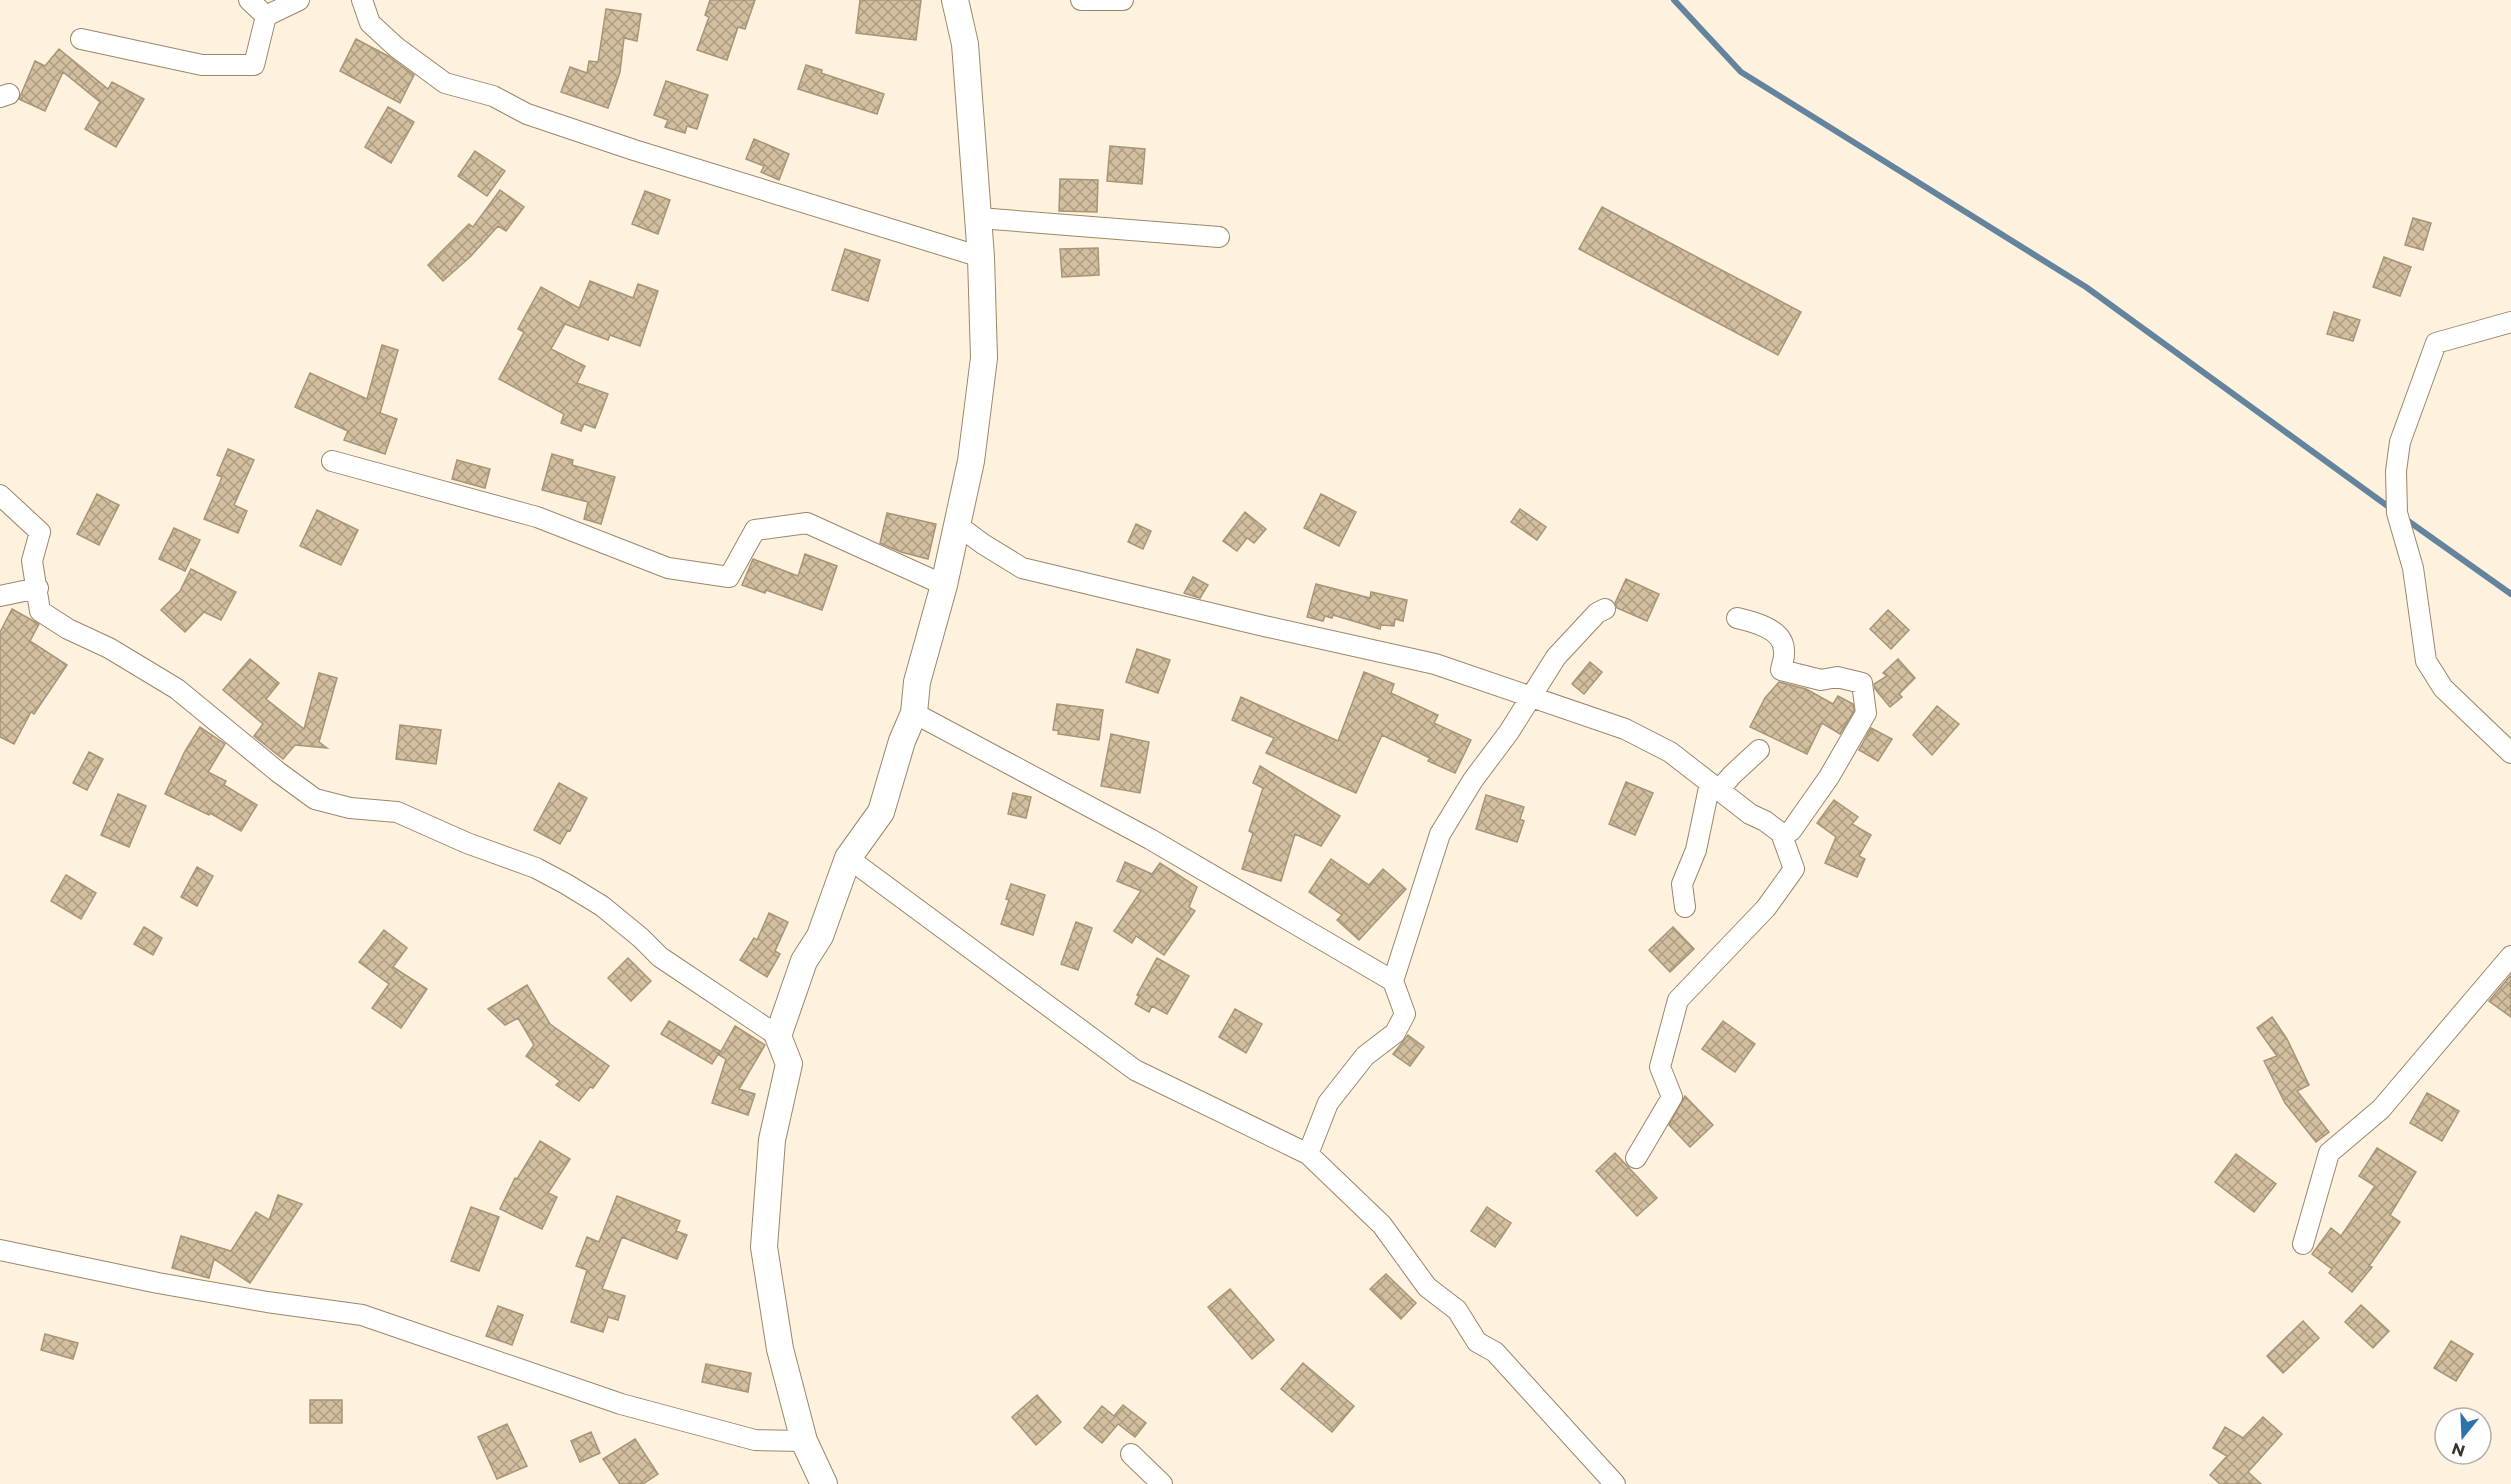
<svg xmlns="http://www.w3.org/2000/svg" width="2511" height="1484" font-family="Montserrat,sans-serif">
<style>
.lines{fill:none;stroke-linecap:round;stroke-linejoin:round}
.stream{stroke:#64839d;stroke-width:6}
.building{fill:url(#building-cross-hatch);stroke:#a89575;stroke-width:1.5}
.minor-casing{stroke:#9a8769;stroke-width:22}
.tertiary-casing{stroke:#9a8769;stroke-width:28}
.minor{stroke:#fff;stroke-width:20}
.tertiary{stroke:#fff;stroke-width:26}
</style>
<defs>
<pattern id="building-cross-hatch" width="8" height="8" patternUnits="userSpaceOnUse" patternTransform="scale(1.5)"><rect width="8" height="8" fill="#d3bf9f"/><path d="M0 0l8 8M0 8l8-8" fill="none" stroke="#ac9c82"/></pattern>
</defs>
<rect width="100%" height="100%" fill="#fef1dd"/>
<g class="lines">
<!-- stream -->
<path class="stream" d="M1674 0 1741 72 2086 287 2393 510
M2404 518 2511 594"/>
</g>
<!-- building -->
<path class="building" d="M710 0H755L745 29 738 27 727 60 697 50 709 17 705 15Z
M860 0H921L916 40 856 33Z
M606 9 641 14 637 41 624 38 620 72 608 108 561 92 570 67 587 73 589 61 598 62Z
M356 39 388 56 414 75 400 103 340 71Z
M59 49 108 89 112 82 144 99 116 147 85 129 100 102 63 72 45 111 19 99 35 61 45 66Z
M806 65 822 70 821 73 884 94 877 114 798 89Z
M666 81 708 95 697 129 687 126 685 133 665 127 668 120 654 115Z
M388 107 414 122 391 163 365 147Z
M754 139 789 154 779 180 761 172 764 166 746 159Z
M1110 146 1145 149 1142 184 1107 181Z
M475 151 505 171 487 196 458 176Z
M1060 179 1098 180 1097 212 1059 211Z
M500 190 524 207 506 231 498 226 471 256 443 281 428 265 469 224 473 227Z
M645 191 670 200 658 234 632 224Z
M1602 207 1801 312 1778 355 1579 249Z
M2413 218 2431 223 2423 250 2405 245Z
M1098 248 1099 275 1062 277 1060 249Z
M845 249 880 260 868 301 832 290Z
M2384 257 2411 267 2400 296 2373 287Z
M590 281 633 298 638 284 658 291 640 346 610 335 608 340 565 324 551 349 585 366 577 383 608 394 595 428 584 424 581 431 561 423 564 414 499 379 524 332 518 329 541 287 579 308Z
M2334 312 2360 320 2353 341 2327 334Z
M382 345 398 350 380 413 397 419 385 454 344 440 348 431 295 407 310 373 367 399Z
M228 449 254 460 234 505 247 511 238 533 204 519 222 477 217 475Z
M552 454 573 460 572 465 615 477 601 524 584 519 588 502 542 490Z
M457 460 490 469 485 488 452 479Z
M97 494 119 505 99 545 77 534Z
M1321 494 1356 512 1339 546 1304 528Z
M1520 509 1546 527 1537 540 1511 522Z
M317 510 358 530 341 565 300 546Z
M1245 512 1266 529 1254 543 1247 538 1237 551 1223 541Z
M887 513 936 524 928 559 901 552 880 543Z
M1136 524 1151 531 1143 549 1128 542Z
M174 528 200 540 185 571 159 559Z
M805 554 837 566 822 610 766 590 765 593 742 585 753 559 798 576Z
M191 569 236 592 221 620 204 612 185 632 161 610 180 591Z
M1193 577 1208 585 1200 598 1184 593Z
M1626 579 1659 594 1647 621 1617 608 1615 603Z
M1316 584 1370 598 1371 592 1407 600 1403 621 1395 619 1394 626 1381 625 1380 629 1333 615 1332 618 1325 616 1323 621 1307 617Z
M12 609 39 624 30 641 67 665 34 714 31 712 14 744 0 737V632Z
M1888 610 1909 630 1891 649 1870 629Z
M1137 649 1170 660 1158 693 1126 682Z
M250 659 279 683 266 699 304 729 319 673 337 678 319 742 327 748 295 745 283 759 254 736 263 724 223 690Z
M1898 659 1915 678 1899 694 1902 697 1890 707 1875 689 1874 684 1887 676 1883 673Z
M1590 662 1602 672 1584 694 1572 684Z
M1364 672 1394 684 1391 693 1438 715 1434 723 1471 740 1455 773 1428 761 1430 758 1382 735 1356 793 1266 753 1274 738 1232 720 1241 697 1338 741Z
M1779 682 1806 689 1833 704 1838 696 1853 704 1854 711 1840 734 1822 723 1807 754 1750 727 1765 698Z
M1057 704 1103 710 1099 740 1058 734 1059 731 1053 730Z
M1937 706 1959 724 1932 755 1913 735Z
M400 725 441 730 436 764 396 759Z
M200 727 225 744 208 772 226 781 224 785 257 805 241 831 210 813 209 815 165 794 185 751Z
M1871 728 1892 739 1878 761 1859 750Z
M1111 734 1149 742 1140 793 1101 786Z
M89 752 103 759 87 790 73 783Z
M1260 766 1340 816 1321 846 1295 834 1281 881 1242 869 1253 833 1249 831 1263 788 1253 783Z
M1626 782 1653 793 1635 835 1609 824Z
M559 783 587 798 570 831 568 830 560 844 534 830Z
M1013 793 1031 797 1026 818 1008 814Z
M118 794 146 806 129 847 101 835Z
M1486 795 1524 807 1520 819 1524 821 1517 842 1476 829Z
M1834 800 1858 817 1852 824 1871 835 1859 856 1865 859 1857 877 1825 863 1836 837 1817 823Z
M1331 859 1369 885 1383 869 1406 889 1359 940 1337 920 1342 915 1309 892Z
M1125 862 1152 874 1160 863 1197 887 1189 907 1195 911 1164 955 1136 936 1132 943 1114 931 1141 891 1117 881Z
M197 867 213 876 197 906 181 897Z
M66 875 96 893 81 919 51 901Z
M1011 884 1045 895 1033 935 1001 924 1009 900 1006 899Z
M769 913 788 922 775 951 780 954 767 977 740 960 754 938 757 940Z
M1076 922 1092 928 1078 970 1061 964Z
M144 927 162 938 153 955 134 944Z
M1673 927 1694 949 1670 972 1649 950Z
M384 930 407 948 393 967 427 989 401 1028 372 1008 389 984 359 962Z
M628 958 651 981 631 1001 608 978Z
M1157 958 1189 976 1167 1014 1152 1006 1149 1012 1135 1004 1139 996 1137 995Z
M2511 975V1017L2489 1001Z
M527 985 550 1024 609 1066 593 1088 590 1087 579 1101 556 1085 560 1081 526 1056 534 1045 518 1018 505 1025 488 1009Z
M1235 1009 1262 1024 1246 1053 1219 1037Z
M2272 1017 2287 1039 2309 1085 2297 1091 2329 1132 2316 1142 2285 1103 2264 1061 2277 1056 2257 1028Z
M669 1021 720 1051 712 1064 661 1034Z
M1723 1021 1755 1044 1735 1072 1702 1049Z
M735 1026 765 1045 739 1089 755 1094 748 1115 712 1103 726 1059 719 1055Z
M1408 1035 1424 1047 1410 1066 1393 1054Z
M2427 1093 2459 1111 2442 1141 2410 1123Z
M1685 1096 1713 1125 1690 1147 1669 1125Z
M540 1141 570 1159 548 1193 557 1197 542 1229 500 1209 515 1178 517 1179Z
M2377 1148 2416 1172 2390 1215 2400 1222 2369 1266 2372 1267 2352 1292 2329 1273 2332 1269 2312 1254 2331 1228 2341 1236 2375 1186 2359 1176Z
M1615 1153 1657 1198 1637 1216 1596 1171Z
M2236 1154 2276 1184 2254 1212 2215 1182Z
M278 1195 302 1204 250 1283 214 1259 209 1278 172 1268 181 1236 231 1251 256 1212 269 1220Z
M617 1196 680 1221 676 1231 687 1235 677 1259 622 1237 602 1289 625 1296 618 1320 608 1317 603 1332 571 1322 587 1270 576 1266 587 1237 599 1242Z
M471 1207 499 1217 479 1271 451 1261Z
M1487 1207 1511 1223 1495 1247 1471 1231Z
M1386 1274 1416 1303 1401 1319 1370 1289Z
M1230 1289 1274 1340 1252 1359 1208 1307Z
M2361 1305 2389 1331 2373 1348 2345 1322Z
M498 1306 523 1315 512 1345 486 1336Z
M2303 1321 2319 1338 2283 1373 2267 1356Z
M45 1334 78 1343 73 1359 41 1350Z
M2451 1341 2473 1354 2456 1381 2434 1368Z
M1303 1363 1354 1406 1332 1432 1281 1389Z
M706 1364 751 1373 748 1392 702 1382Z
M1037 1395 1061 1422 1036 1445 1012 1417Z
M310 1400H342V1423H310Z
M1123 1405 1146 1423 1135 1437 1118 1424 1102 1443 1084 1428 1102 1406 1114 1416Z
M2263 1417 2282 1434 2248 1472 2261 1484H2220L2210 1475 2227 1456 2213 1448 2225 1427 2243 1438Z
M507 1424 527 1466 497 1479 478 1437Z
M591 1432 600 1453 580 1462 571 1441Z
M635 1439 658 1474 643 1484H620L603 1459Z"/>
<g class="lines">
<!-- minor casing -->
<g class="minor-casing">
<path id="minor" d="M249 0 266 16
M362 0 370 23 396 47 445 83 493 96 527 114 634 150 981 257
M1081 0H1123
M81 39 202 65H254L266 16 299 0
M0 97 9 94
M979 218 1219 237
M2511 322 2436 343 2400 442 2396 471 2397 513 2413 568 2426 661 2443 688 2511 753
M332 461 537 517 668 568 729 577 755 530 807 523 944 585
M0 495 40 532 32 561 40 611 68 629 109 648 177 689 278 772 315 799 350 808 397 812 467 843 536 868 566 884 602 906 641 938 660 957 778 1036
M956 524 983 544 1022 568 1264 626 1435 664 1625 729 1670 752 1750 814 1765 821 1781 833 1791 831 1829 777 1866 713 1862 683 1837 677 1821 680 1781 670C1782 664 1785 657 1784 651 1784 629 1754 622 1737 618
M0 596 38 588
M914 713 1150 839 1393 981
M1719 790 1732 775 1759 750
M848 858 1135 1070 1308 1154 1382 1225 1427 1287 1457 1310 1477 1342 1495 1352 1615 1484
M1685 907 1682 884 1696 850 1710 783
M1308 1154 1328 1103 1365 1056 1395 1033 1405 1014 1393 981 1440 834 1473 780 1509 732 1556 657 1597 613 1605 609
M1636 1158 1672 1097 1660 1067 1678 1000 1766 908 1794 869 1781 833
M2303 1244 2329 1153 2381 1109 2511 956
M0 1250 158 1283 267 1302 362 1315 621 1404 755 1440 804 1441
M1131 1454 1162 1484"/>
</g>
<!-- tertiary casing -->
<g class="tertiary-casing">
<path id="tertiary" d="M824 1484 804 1441 780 1349 764 1247 772 1140 789 1064 778 1036 804 961 820 936 848 858 881 812 902 741 914 713 917 682 944 585 971 461 984 358 981 257 965 44 955 0"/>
</g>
<!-- minor -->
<use href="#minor" class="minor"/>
<!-- tertiary -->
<use href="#tertiary" class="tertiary"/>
</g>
<!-- north arrow -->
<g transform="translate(2463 1436) rotate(198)"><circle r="28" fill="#ffffff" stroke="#b1aea9" stroke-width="1.5"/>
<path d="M0-4.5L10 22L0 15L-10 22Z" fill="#2e72a7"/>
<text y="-9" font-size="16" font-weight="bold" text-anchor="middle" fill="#3c3427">N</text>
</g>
</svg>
